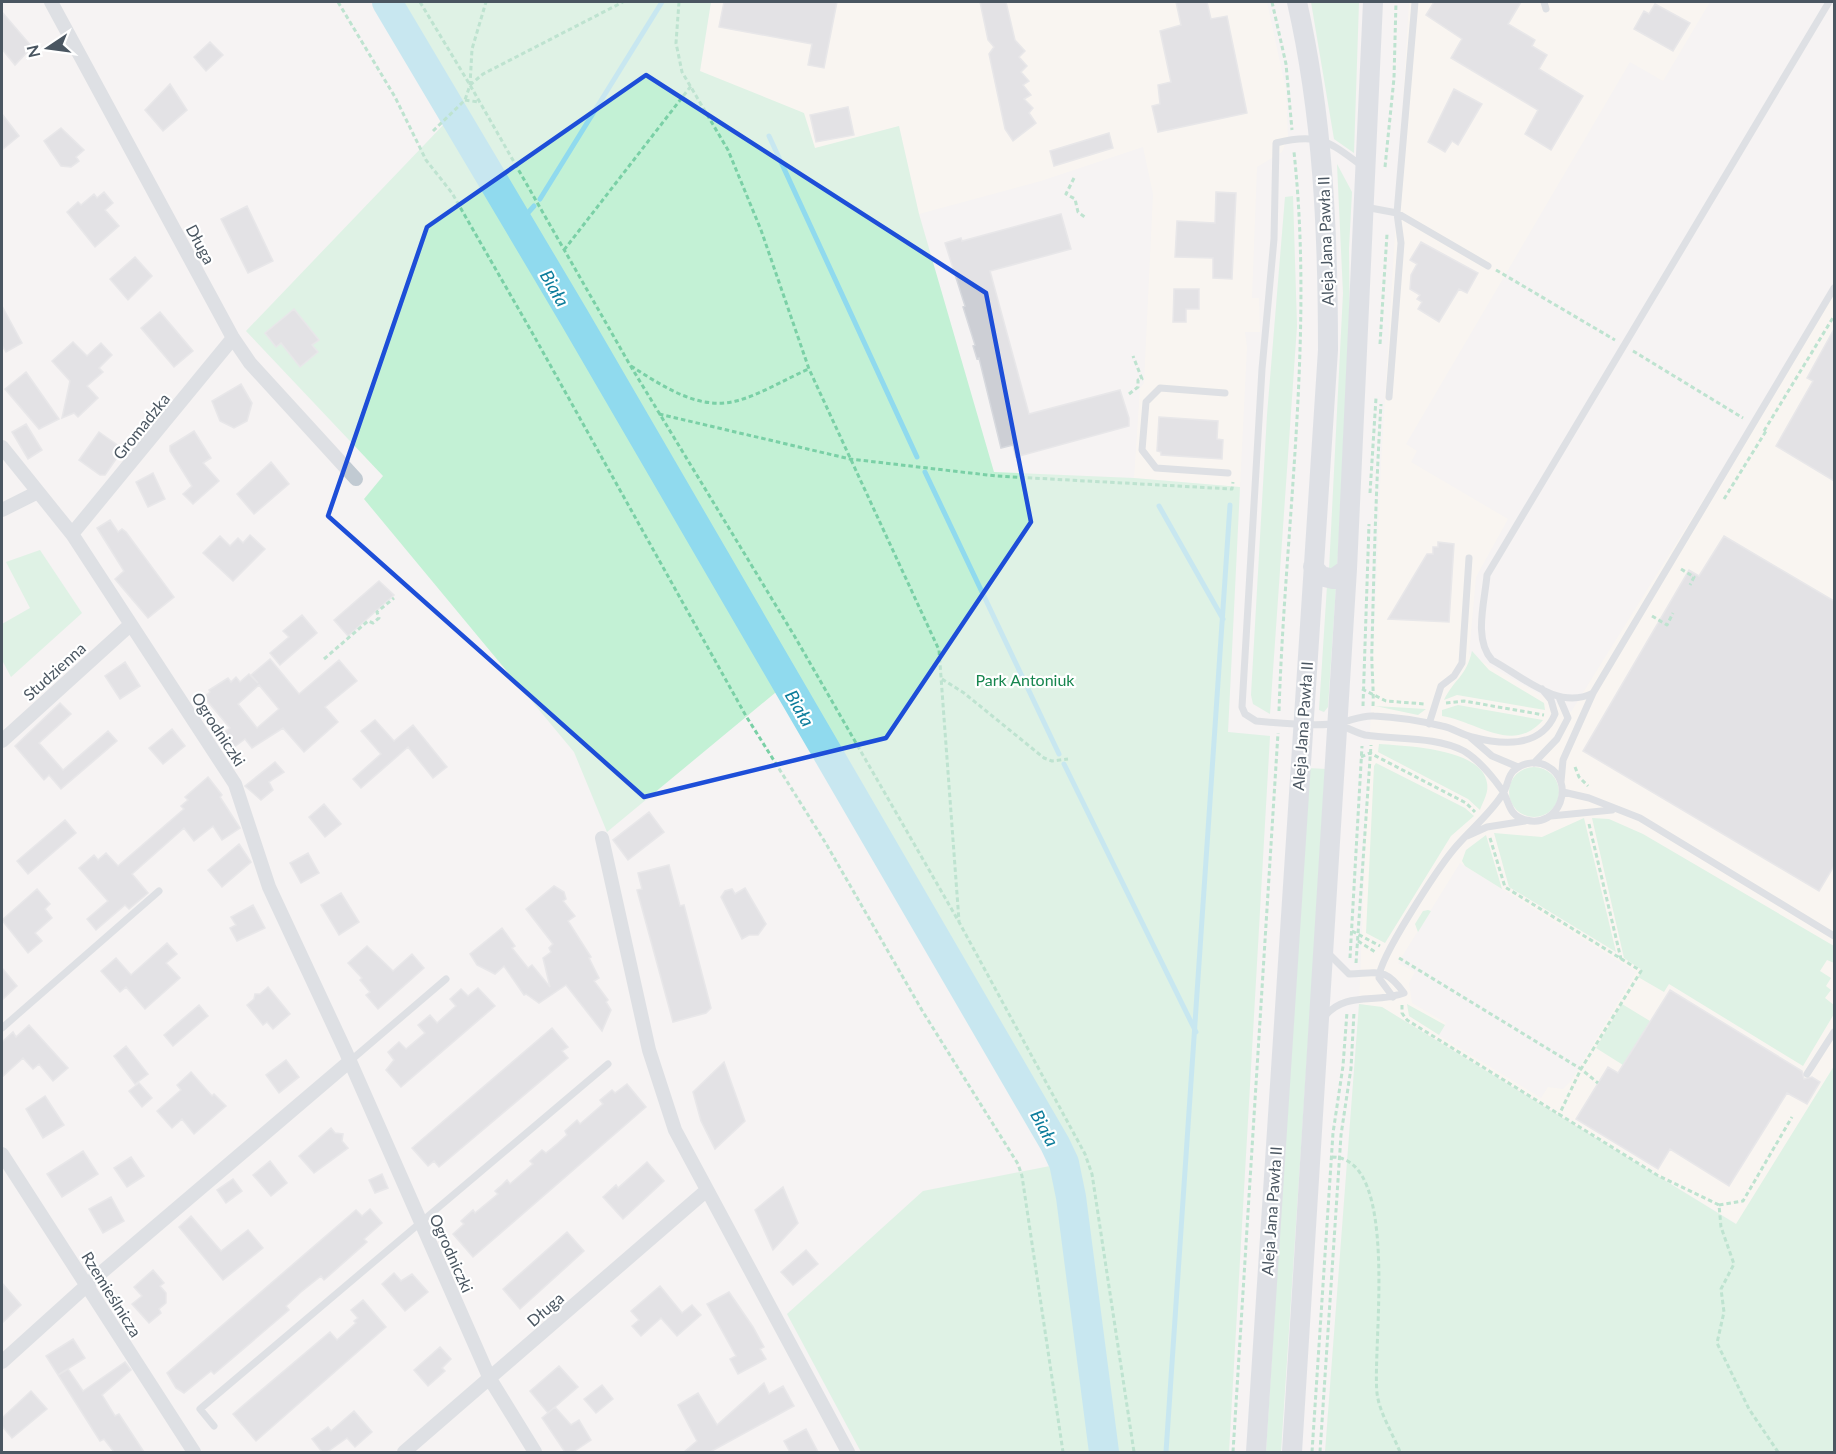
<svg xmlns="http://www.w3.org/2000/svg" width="1836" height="1454" font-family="Lato,sans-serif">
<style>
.commercial{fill:#fdf9ef;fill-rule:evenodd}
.green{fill:#c3f1d5}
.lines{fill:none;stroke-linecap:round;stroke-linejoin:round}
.stream{stroke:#90daee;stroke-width:5}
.river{stroke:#90daee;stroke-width:30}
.building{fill:#cdcfd5;stroke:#d7d9de;stroke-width:1.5;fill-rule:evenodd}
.path{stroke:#7ad0a6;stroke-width:3;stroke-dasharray:4.5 3;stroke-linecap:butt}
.lane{stroke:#c1cad2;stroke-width:7}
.street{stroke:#c1cad2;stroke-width:14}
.secondary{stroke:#c1cbd6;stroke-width:20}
.marked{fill:none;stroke:#1d4ed8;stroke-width:4.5;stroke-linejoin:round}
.labels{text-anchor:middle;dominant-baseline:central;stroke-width:4.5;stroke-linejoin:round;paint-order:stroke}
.street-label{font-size:16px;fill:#4a5661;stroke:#fff}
.park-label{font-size:16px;fill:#17864f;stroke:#fff}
.water-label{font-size:18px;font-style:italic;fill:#0c7c9b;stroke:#fff}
</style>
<rect width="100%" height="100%" fill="#f5f3f3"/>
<!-- commercial -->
<path class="commercial" d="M711 2H1267L1286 90 1288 137 1282 152 1257 167 1252 298H1259L1260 332H1245L1247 347 1240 487 1134 478 1140 388 1144 383 1153 194 1143 147 1041 181 919 214 899 126 814 149 700 71Z
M1409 2H1710L1663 81 1630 62 1406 444 1417 451 1411 462 1508 519 1476 577 1469 654 1571 712 1834 290V1066L1737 1224 1382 1007 1359 1004 1381 464ZM1460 863 1636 972 1571 1081 1563 1089 1548 1087 1541 1098 1438 1035 1446 1023 1412 1003 1409 983 1415 972 1398 963Z"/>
<!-- green -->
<path class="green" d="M388 2H711L700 71 804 113 815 148 899 126 919 214 994 472 1134 478 1240 487 1228 732 1270 736 1229 1452H1106L1074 1196 1070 1170 1059 1142Z
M1311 2H1359L1354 153 1334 139Z
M448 120 781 688 607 832 574 752 364 499 383 476 246 331Z
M1337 164 1352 192 1349 248 1350 348 1337 570H1329L1343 293Z
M1293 196 1297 326 1270 714 1253 704 1251 695 1267 415 1285 197Z
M40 550 82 613 11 677 2 660V624L30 608 6 562Z
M1327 586 1336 587 1328 707 1324 712 1319 710Z
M1472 651 1489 670 1544 703 1545 710 1457 695 1444 700C1454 679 1466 677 1472 651Z
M1458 705 1543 720C1513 755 1476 721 1442 716V710Z
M1375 706 1426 709 1418 715Z
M1379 744C1405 746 1482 748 1487 783 1489 793 1483 801 1480 810L1468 799 1378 752Z
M1376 763 1465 808 1474 816 1451 836 1385 943 1366 933 1374 766Z
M1509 792a25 25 0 1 1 50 0a25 25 0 1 1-50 0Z
M1308 768 1326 769 1281 1452H1266Z
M1584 818 1616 952 1509 887 1494 833 1542 837Z
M1592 818 1609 819 1643 834 1834 946V963L1827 960 1820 971 1831 978 1826 986 1831 990 1825 998 1834 1005V1014L1803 1066 1669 984 1664 992 1638 977 1642 970 1624 958Z
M1486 835 1502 889 1465 866 1462 861 1466 850Z
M1428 910 1431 911 1418 932 1415 924 1423 911Z
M1359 1004 1382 1007 1736 1224 1834 1066V1452H1325Z
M1407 1004 1445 1025 1439 1035 1409 1016Z
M1622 1004 1650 1021 1623 1065 1596 1048Z
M1055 1165 1095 1452H861L787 1314 923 1191Z"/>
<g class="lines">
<!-- stream -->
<path class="stream" d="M769 136 917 457
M540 199 662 2
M518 224 534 206
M925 472 1059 754
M1159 506 1223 619
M1064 764 1196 1032
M1166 1452 1230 505"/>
<!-- river -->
<path class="river" d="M387 2 574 317 1055 1144 1064 1163 1071 1197 1104 1452"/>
</g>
<!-- building -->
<path class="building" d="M724 2H837L824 68 808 65 812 44 719 27Z
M980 2H1006L1015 40 1025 51 1019 57 1027 66 1021 72 1029 81 1023 85 1031 95 1024 99 1033 108 1029 113 1036 123 1013 141 1005 129 989 54 994 47 988 40Z
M1176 2H1207L1211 19 1227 16 1247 113 1158 132 1152 106 1160 104 1158 85 1171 82 1160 31 1181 25Z
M1434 2H1521L1508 24 1535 40 1532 46 1547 55 1539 69 1583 96 1551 150 1525 134 1538 110 1451 58 1462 39 1426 15Z
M1655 4 1690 23 1673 51 1634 29 1644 11 1649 14Z
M2 12 32 47 15 65 2 49Z
M210 42 223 55 206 71 194 57Z
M170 84 187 110 163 131 145 110Z
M1454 89 1482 104 1458 145 1452 141 1445 152 1428 142Z
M848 107 854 135 816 142 810 115Z
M2 114 19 136 2 150Z
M61 128 84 150 76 157 79 161 71 167 61 166 44 141Z
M1109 133 1113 148 1054 166 1050 151Z
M104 192 113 203 105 210 119 226 95 247 67 212 78 202 81 205 94 194 97 198Z
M1216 192 1236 193 1232 279 1213 278V258L1175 257 1177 221 1215 223Z
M247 206 273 261 248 273 221 219Z
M1061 214 1071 249 990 271 1029 414 1120 390 1129 418V426L1016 457 1013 445 1001 448 979 358 977 359 973 346 975 345 963 307 965 306 945 243 961 238 962 241Z
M1421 242 1478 273 1467 293 1459 289 1439 322 1418 309 1422 302 1417 299 1420 295 1410 289 1411 275 1417 264 1410 260Z
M135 257 152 276 128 300 110 279Z
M1174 289H1199V309H1186V322H1173Z
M2 306 22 343 6 352 2 345Z
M294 309 319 340 312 345 318 352 300 367 281 343 276 347 265 333Z
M160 312 193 351 174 367 141 328Z
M1834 329V481L1776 446 1813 381 1807 378Z
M73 342 87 356 101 343 112 355 99 368 103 372 87 386 98 398 78 417 74 413 62 418 70 381 52 361Z
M26 372 59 419 39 429 5 389Z
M241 384 252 403 247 421 234 428 220 421 212 401Z
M1159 417 1218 421 1217 439 1223 440 1222 459 1161 455V452L1157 451Z
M26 424 42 450 28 459 12 432Z
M194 431 211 458 203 463 219 481 193 504 183 494 192 486 170 451V446Z
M99 432 123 449 105 475H100L79 460Z
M271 462 289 484 254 514 237 494Z
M153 473 165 499 148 507 136 482Z
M110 520 118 532 122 529 126 532 174 597 148 618 115 579 124 571 97 528Z
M250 535 265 549 233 581 203 553 220 536 230 546 238 538 243 543Z
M1724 536 1834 601V866L1819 891 1583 751 1689 570 1699 576Z
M1438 542 1454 544 1449 622 1388 619 1427 554H1433V547H1438Z
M379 581 394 595 348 636 334 620Z
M302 615 317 633 280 665 270 653 289 637 283 631Z
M270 659 299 694 339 660 357 681 325 707 338 722 304 752 283 728 252 748 245 739 229 751 218 737 230 728 204 697 210 692 209 690 228 678 231 682 236 677 240 682 249 674 258 683 251 675ZM259 685 279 709 257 728 238 704Z
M125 662 140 686 120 699 105 676Z
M60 703 71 714 39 743 63 770 108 731 117 741 61 789 49 775 44 780 15 746Z
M375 720 394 741 413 725 447 767 433 778 408 747 361 788 353 779 381 754 361 731Z
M172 729 185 746 163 764 149 748Z
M275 762 284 772 269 782 273 790 261 800 245 786Z
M208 777 222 795 220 797 240 828 222 840 213 826 194 841 184 828 132 874 148 893 129 909 125 905 96 930 87 919 108 901 79 868 94 855 98 860 106 853 118 866 184 809 181 806 188 800 185 797Z
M324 804 341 824 325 837 309 817Z
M649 812 664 832 628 860 613 840Z
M65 820 76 833 28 874 17 861Z
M239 844 251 862 222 887 208 870Z
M308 853 319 873 301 883 290 863Z
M669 865 680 906 684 905 711 1008 706 1013 673 1022 637 890 642 889 638 873Z
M554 886 564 892 566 899 563 901 575 916 568 921 591 957 589 958 599 978 594 981 608 1000 606 1002 611 1010 602 1031 566 985 539 1003 526 994 524 995 504 966 495 974 477 965 470 954 502 928 515 946 512 948 528 968 532 965 550 987 543 958 551 952 549 948 553 944 526 909Z
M745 888 766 924 758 935H749L742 939 721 897 725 891 732 889 735 894Z
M37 889 50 904 45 909 52 918 35 933 42 941 28 953 2 920Z
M341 893 359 922 339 935 321 905Z
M253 905 265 928 237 941 230 928 236 925 231 917Z
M167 943 177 954 166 963 180 978 145 1009 126 987 120 992 101 971 116 958 131 975Z
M367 946 393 971 412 954 424 968 378 1009 366 995 370 992 360 980 362 978 348 963Z
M2 968 17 986 2 1000Z
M268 987 290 1014 273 1029 267 1022 263 1025 247 1005 254 999 255 994H260Z
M478 988 495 1006 401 1087 386 1070 394 1060 388 1052 399 1042 406 1049 425 1033 418 1025 430 1015 437 1023 456 1006 450 999 461 989 468 996Z
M1670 990 1802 1071 1804 1079 1812 1077 1820 1082 1807 1104 1787 1093 1729 1186 1670 1149 1658 1169 1576 1119 1608 1067 1618 1073Z
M199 1005 208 1016 173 1046 164 1035Z
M29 1025 68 1068 53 1081 39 1064 33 1069 23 1058 2 1077V1042L13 1032 16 1037Z
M552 1028 568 1047 562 1051 568 1058 439 1167 434 1161 428 1166 412 1148Z
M126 1046 148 1074 135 1084 114 1056Z
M286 1060 299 1077 279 1093 266 1075Z
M724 1062 745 1121 715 1149 701 1121 693 1092Z
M191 1072 212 1096 214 1094 226 1106 194 1134 182 1119 172 1128 157 1111 181 1090 177 1085Z
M139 1083 152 1098 142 1107 129 1091Z
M627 1084 646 1107 473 1257 453 1234 464 1224 461 1221 473 1210 475 1213 498 1194 495 1191 502 1185 507 1180 510 1184 533 1164 530 1161 542 1150 546 1153 557 1144 567 1135 565 1131 577 1120 580 1124 603 1104 600 1100 612 1090 615 1093Z
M45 1096 64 1125 43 1138 26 1109Z
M331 1128 335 1133 343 1134 342 1141 348 1148 314 1173 299 1156Z
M83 1151 98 1174 62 1197 47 1174Z
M131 1157 144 1176 127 1187 114 1168Z
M270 1161 287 1183 271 1196 253 1175Z
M647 1162 664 1181 623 1219 603 1197 616 1185 618 1188Z
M382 1174 388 1188 375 1193 369 1180Z
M233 1179 242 1191 226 1203 217 1190Z
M783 1187 798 1223 773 1250 755 1210Z
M111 1197 124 1221 103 1233 89 1209Z
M370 1209 382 1223 364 1239 367 1242 324 1280 321 1276 301 1292 286 1306 289 1310 214 1374 211 1371 184 1393 176 1388 167 1373 356 1210 362 1216Z
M191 1216 221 1251 248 1230 263 1248 223 1280 179 1227Z
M567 1232 584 1251 520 1309 503 1289Z
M806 1250 818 1264 793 1285 781 1272Z
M153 1270 164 1283 160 1286 166 1293V1303L159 1309 161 1313 149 1323 132 1304 142 1296 134 1287Z
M394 1273 401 1281 412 1274 428 1292 405 1311 382 1284Z
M2 1283 21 1305 2 1323Z
M660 1286 682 1313 692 1305 701 1315 677 1336 661 1318 641 1336 632 1326 639 1320 631 1311Z
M729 1292 753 1327 764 1347 760 1349 766 1359 738 1374 730 1359 736 1356 707 1304Z
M363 1300 386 1327 256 1441 233 1414 330 1332 337 1340 356 1323 354 1321 358 1318 351 1310Z
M73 1339 85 1358 58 1375 46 1356Z
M440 1347 451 1359 442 1368 445 1371 428 1386 414 1370Z
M125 1362 131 1370 102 1395 115 1416 119 1414 144 1452H114L104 1439 100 1441 58 1375 68 1369 83 1391Z
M559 1366 578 1387 548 1413 530 1391Z
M764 1383 769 1394 783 1386 794 1406 710 1452H684L697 1441 678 1405 698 1393 717 1425Z
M602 1385 613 1399 596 1413 584 1399Z
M31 1391 47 1409 12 1438 2 1426V1418Z
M555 1407 571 1425 579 1420 591 1440 573 1452H565L542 1418Z
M354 1411 372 1432 355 1447 347 1438 327 1452H322L312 1439 328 1427 331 1431Z
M806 1429 818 1452H790L784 1441Z"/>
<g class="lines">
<!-- path -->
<path class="path" d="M338 2 395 97 426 160 452 193 534 336 746 716 825 842 923 1012 1018 1164 1022 1176 1063 1452
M420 2 470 85 630 365 795 637 959 922 1085 1154 1092 1174 1134 1452
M679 2 676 43 682 72 728 150 761 230 809 369 939 650 959 921
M1272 2 1286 64 1292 130
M470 85 483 74 623 2
M465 100 478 102
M433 131 465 100 470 85 472 49 486 2
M1385 167 1394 78 1396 2
M1074 178 1066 194 1075 199 1078 212 1086 218
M564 250 691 86
M1496 270 1615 340
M1380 344 1387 234
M1633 351 1743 418
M631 366C661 385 698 411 736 401 760 395 785 379 809 369
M1129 394 1138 387V380L1142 379 1133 356
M659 414 850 459 996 476 1232 489 1233 482
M1764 431 1834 316
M1370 493 1376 398
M1724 499 1766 431
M1681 569 1694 577 1690 585
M1652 616 1667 625 1673 613
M324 659 368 621 373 623 379 618 377 612 394 598
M942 679 964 693 1044 758 1052 761 1068 759
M1362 689 1386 701 1425 704
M1446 703 1464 701 1544 715
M1363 706 1369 524
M1373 706C1374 686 1371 666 1372 646 1374 565 1376 485 1381 404
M1279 711C1285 525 1314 338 1294 152
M1361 757 1370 753 1466 803 1475 812
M1575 767 1579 777 1588 786
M1589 824 1621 959
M1490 838 1505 887 1641 971 1581 1069 1559 1115
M1352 931 1380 946
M1358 941 1377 953
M1350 958 1362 746
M1399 958 1581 1069 1598 1083
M1356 963 1371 745
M1402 1005V1013L1407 1020 1657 1175 1719 1205 1721 1227 1734 1264 1721 1289 1724 1312 1717 1343 1749 1409 1778 1452
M1332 1157C1401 1157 1372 1347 1377 1393 1379 1412 1393 1434 1400 1452
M1719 1205 1743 1201 1792 1117
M1233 1452 1278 733
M1312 1452 1333 1133 1343 1066 1347 1012
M1320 1452 1341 1135 1351 1068 1354 1012"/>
<!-- lane -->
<path class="lane" d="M1415 2 1397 213 1488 266
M1544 2 1546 9
M1362 166C1330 142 1319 132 1276 143L1274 239 1262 369 1242 707 1245 714 1256 721C1276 723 1320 727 1339 723 1351 721 1361 715 1374 716 1396 717 1421 721 1442 726 1453 728 1462 735 1472 737 1502 745 1541 748 1555 714L1551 700 1542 689
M1365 207 1397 213 1401 243 1389 397
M1225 393 1160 388 1146 402 1142 450 1156 468 1228 473
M1593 693C1558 711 1522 676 1492 660 1473 639 1485 601 1487 575L1829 2
M1429 724 1441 686 1454 676 1462 663 1469 558
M1340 725C1348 728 1357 733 1365 735 1397 740 1435 736 1464 751 1479 760 1492 776 1502 790 1510 802 1508 816 1526 820 1559 829 1577 782 1547 766 1538 761 1526 762 1517 768 1506 775 1509 786 1502 795 1489 815 1469 831 1454 849 1439 867 1378 959 1379 978L1393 997
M1470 737 1492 756 1518 767
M1534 763 1557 739 1568 718 1559 697
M1561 782 1563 760 1593 693 1834 288
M1563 792 1589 798 1640 818 1834 936
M1551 816 1612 810
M1467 836 1487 827 1525 821
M1325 1016C1346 991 1376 1004 1404 993 1385 967 1379 973 1349 974L1327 952
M2 1028 159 891
M350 1061 446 979
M1807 1074 1834 1032
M214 1426 200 1409 608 1064"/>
<!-- street -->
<path class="street" d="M51 2 233 338 250 363 356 479
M2 447 72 534 235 784 269 887 345 1050 490 1379 535 1452
M2 510 38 492
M72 534 233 338
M2 741 130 625
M602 838 649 1050 675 1130 848 1452
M2 1154 194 1452
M2 1362 95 1278 350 1061
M404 1452 707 1190"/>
<!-- secondary -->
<path class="secondary" d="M1313 567 1321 576 1333 579 1347 569
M1256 1452 1328 350C1328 233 1323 116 1297 2
M1292 1452 1347 569 1373 2"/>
</g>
<!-- marked area -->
<path d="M0 0H1836V1454H0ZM646 75 986 293 1031 522 886 738 644 797 328 516 427 227Z" fill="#f5f3f3" fill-opacity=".55" fill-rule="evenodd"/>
<path class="marked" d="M646 75 986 293 1031 522 886 738 644 797 328 516 427 227Z"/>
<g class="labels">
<!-- street labels -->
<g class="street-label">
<text transform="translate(1325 241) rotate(-92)">Aleja Jana Pawła II</text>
<text transform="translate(201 244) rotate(62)">Długa</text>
<text transform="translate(141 426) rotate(-51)">Gromadzka</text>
<text transform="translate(54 671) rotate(-42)">Studzienna</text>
<text transform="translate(1302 726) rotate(-86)">Aleja Jana Pawła II</text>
<text transform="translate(219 729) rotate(57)">Ogrodniczki</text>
<text transform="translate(1271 1211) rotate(-86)">Aleja Jana Pawła II</text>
<text transform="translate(452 1253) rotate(66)">Ogrodniczki</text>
<text transform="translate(112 1294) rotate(58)">Rzemieślnicza</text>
<text transform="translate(545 1309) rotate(-41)">Długa</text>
</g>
<!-- park labels -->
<g class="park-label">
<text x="1025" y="679">Park Antoniuk</text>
</g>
<!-- water labels -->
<g class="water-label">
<text transform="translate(555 288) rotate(60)">Biała</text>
<text transform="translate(800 708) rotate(60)">Biała</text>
<text transform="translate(1045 1128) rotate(62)">Biała</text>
</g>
</g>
<!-- border -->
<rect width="1836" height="1454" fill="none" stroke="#4a5661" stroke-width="6"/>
<!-- north arrow -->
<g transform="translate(48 48) rotate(257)" stroke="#ffffff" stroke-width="4.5" paint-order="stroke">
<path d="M0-4.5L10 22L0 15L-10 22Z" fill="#4a5661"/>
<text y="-9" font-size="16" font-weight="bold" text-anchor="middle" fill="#4a5661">N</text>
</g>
</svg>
